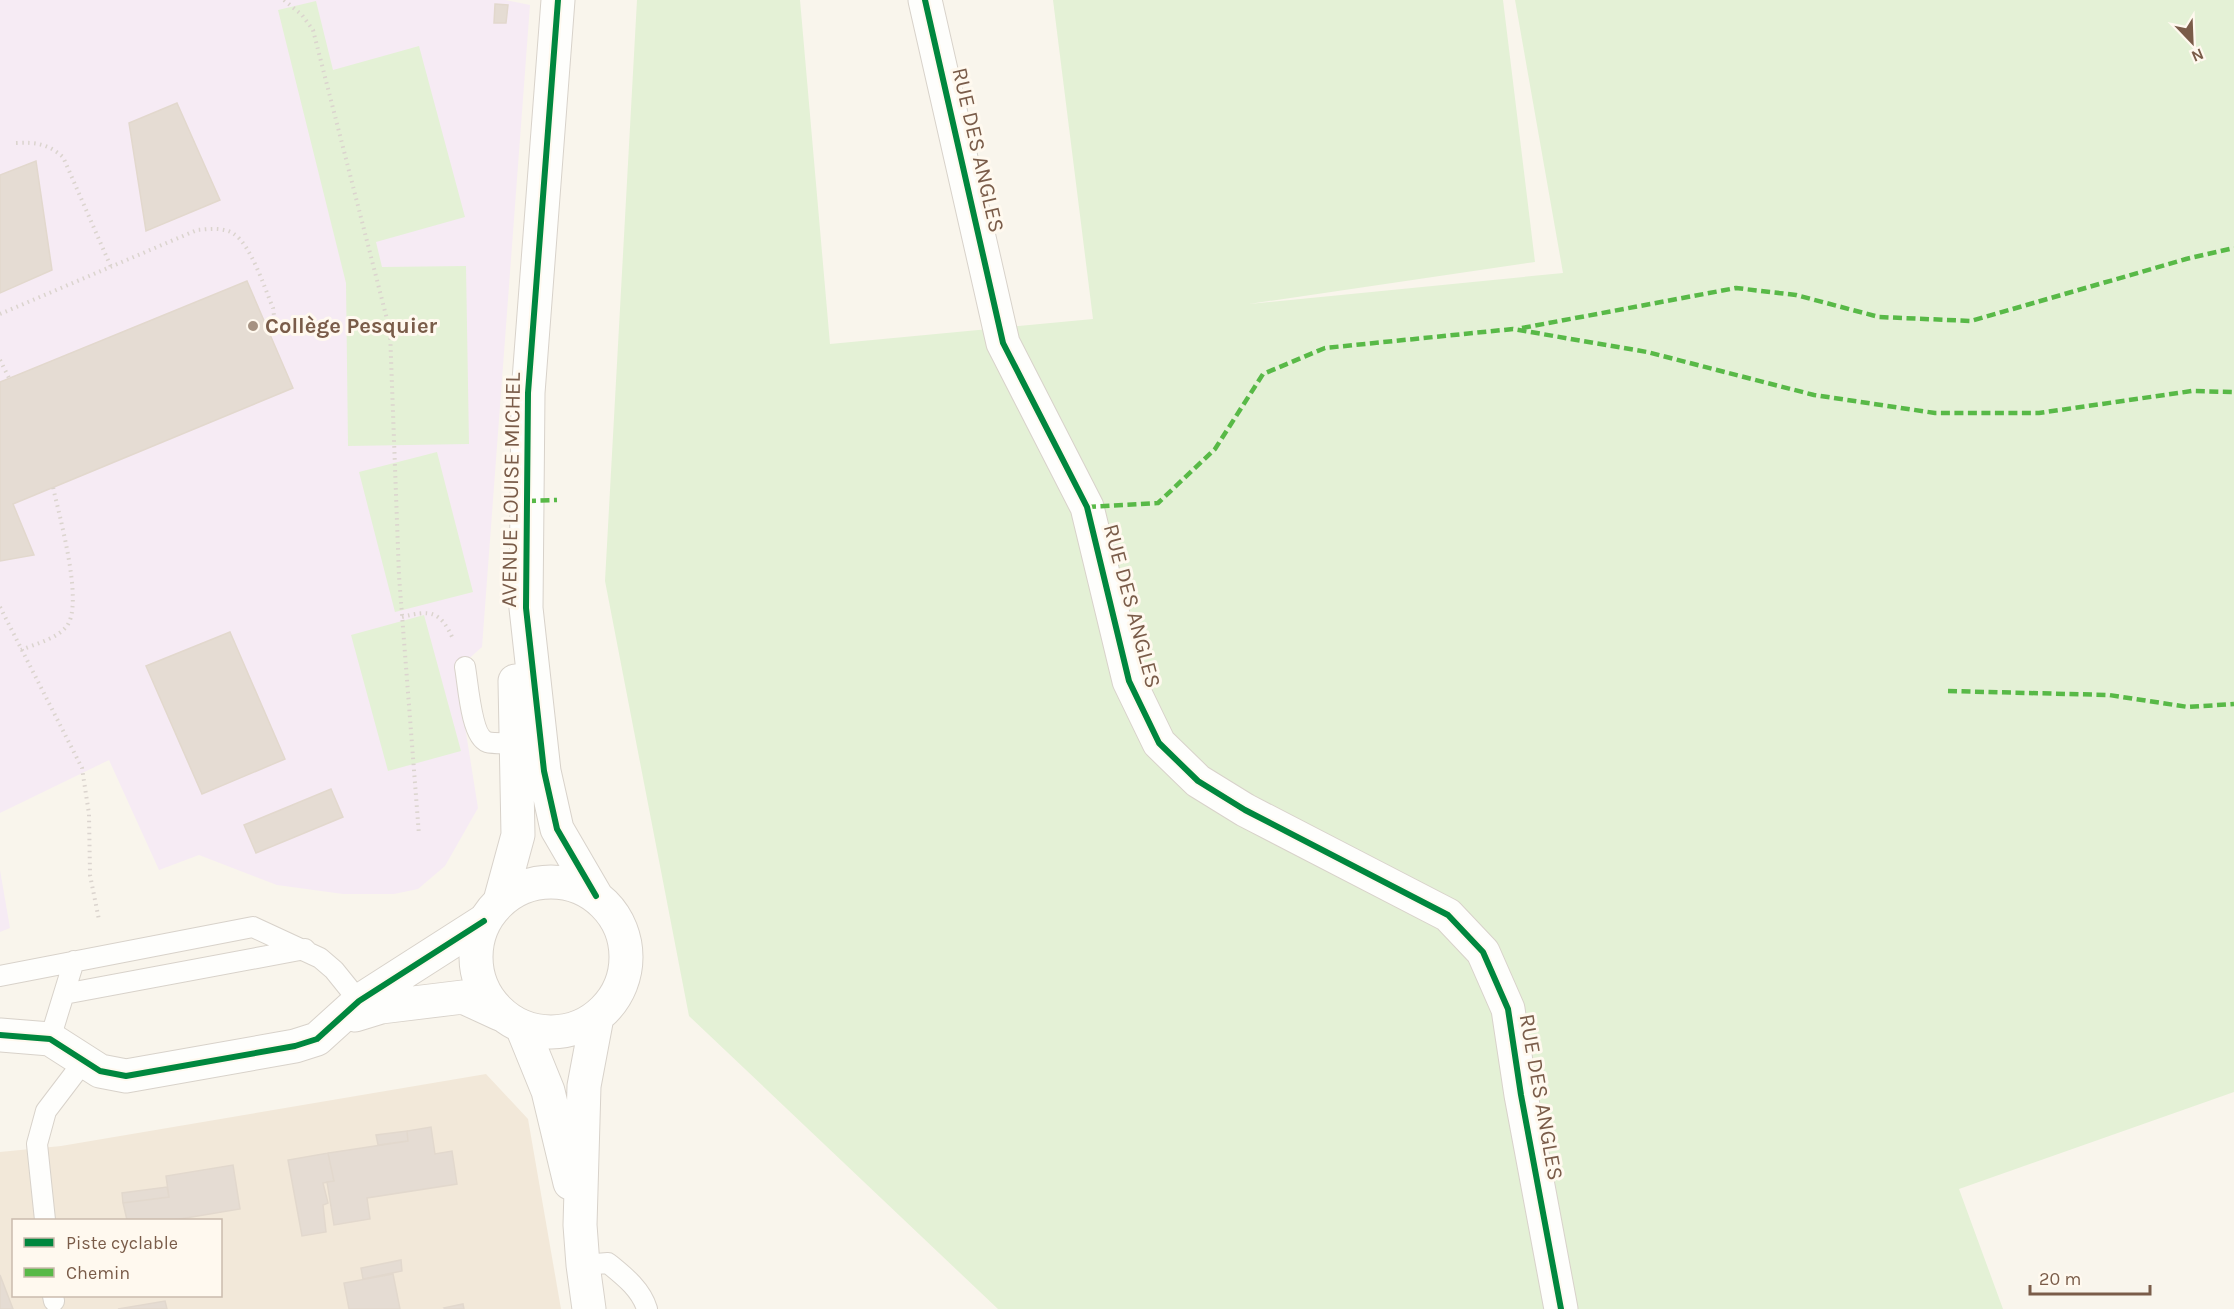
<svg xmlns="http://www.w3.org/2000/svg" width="2234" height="1309" font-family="Karla,sans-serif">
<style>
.residential{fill:#f2e8d9;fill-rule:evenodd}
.education{fill:#f6ebf4}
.green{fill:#e4f1d6}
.building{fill:#e5dcd3;stroke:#e2d8cd;stroke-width:1.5}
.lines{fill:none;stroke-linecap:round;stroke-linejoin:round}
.service-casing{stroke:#d8d2ca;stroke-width:22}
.minor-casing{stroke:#d8d2ca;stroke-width:35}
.tertiary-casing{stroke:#d8d2ca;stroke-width:35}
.path{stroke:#dbd4ce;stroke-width:4;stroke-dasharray:1.5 4.5;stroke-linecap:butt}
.service{stroke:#fefefc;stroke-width:20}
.minor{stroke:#fefefc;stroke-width:33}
.tertiary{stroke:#fefefc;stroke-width:33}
.quiet{stroke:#58b947;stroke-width:4.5;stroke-dasharray:9 4.5;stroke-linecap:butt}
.cycleway-casing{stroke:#fff9ef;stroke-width:10}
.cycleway{stroke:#00873e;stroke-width:6}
.poi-dot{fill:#a69282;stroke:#fff9ef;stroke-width:2}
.labels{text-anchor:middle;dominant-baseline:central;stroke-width:6;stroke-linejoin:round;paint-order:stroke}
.street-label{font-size:22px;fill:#7a5c49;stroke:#fff9ef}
.poi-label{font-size:22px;font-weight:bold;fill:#7a5c49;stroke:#fff9ef;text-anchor:start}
</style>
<rect width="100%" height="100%" fill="#f9f5ec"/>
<!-- residential -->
<path class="residential" d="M486 1074 528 1119 561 1309H0V1152L61 1146ZM14 1220H220V1296H14Z"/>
<!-- education -->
<path class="education" d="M0 0H505L530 5 482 647 456 670 478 808 445 866 418 889 394 894H343L277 885 199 855 159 870 109 760 0 813Z
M0 870 10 928 0 932Z"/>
<!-- green -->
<path class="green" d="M637 0H800L830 344 1093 319 1053 0H1503L1535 262 1249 304 1563 273 1515 0H2234V1092L1959 1189 2003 1309H998L689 1016 605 581Z
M316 1 333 70 419 46 465 217 376 242 382 267 466 266 469 444 348 446 346 283 278 10Z
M437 452 473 592 395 612 359 472Z
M424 615 461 751 388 771 351 635Z"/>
<!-- building -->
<path class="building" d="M495 4 508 5 506 23H494Z
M177 103 220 200 146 231 129 123Z
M36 161 52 270 0 293V175Z
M247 281 293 388 13 504 34 555 0 561V382Z
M230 632 285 759 202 794 146 666Z
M331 789 343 817 256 853 244 825Z
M431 1127 435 1154 452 1151 457 1184 367 1198 370 1219 334 1225 327 1182 334 1181 328 1153 408 1141 407 1131Z
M407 1131 408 1141 378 1145 376 1135Z
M328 1153 334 1181 323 1183 328 1203 323 1205 326 1232 302 1236 288 1160Z
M233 1165 240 1209 174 1220H127L123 1203 169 1197 166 1176Z
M167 1187 169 1197 123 1203 122 1193Z
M401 1260 402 1271 363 1279 361 1268Z
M393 1274 400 1309H349L344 1283Z
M0 1275 13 1309H0Z
M165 1301 167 1309H118Z
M463 1304 464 1309H445L444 1308Z"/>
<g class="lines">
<!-- service casing -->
<g class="service-casing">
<path id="service" d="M465 667C468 683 471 736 487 742 495 744 507 743 515 743
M0 976 253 927 320 958 334 970 359 1001
M64 994 305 949
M50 1039 74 961
M45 1220 37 1144 46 1111 84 1061
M583 1265 608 1263C624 1276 641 1289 647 1309
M53 1296 54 1301"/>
</g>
<!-- minor casing -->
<g class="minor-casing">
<path id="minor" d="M925 0 1003 343 1087 507 1129 681 1159 743 1198 781 1245 810 1448 915 1483 952 1508 1009 1521 1095 1561 1309
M355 1015 381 1007 463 997 500 1014
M0 1035 50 1039 100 1071 126 1076 295 1046 317 1039 359 1001 484 921"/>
</g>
<!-- tertiary casing -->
<g class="tertiary-casing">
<path id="tertiary" d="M558 0 528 393 526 608 544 771 557 829 596 896
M476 957a75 75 0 1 1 150 0a75 75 0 1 1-150 0Z
M500 901 518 835 515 681
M522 1027 548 1091 570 1183
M589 1309 583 1265 580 1225 584 1086 597 1017"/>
</g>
<!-- path -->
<path class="path" d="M284 0 302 15 313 30 390 331 399 576 419 835
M16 143C36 142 48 144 63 157L111 267
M0 314 197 230C209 229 224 227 234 234 251 245 265 289 273 308L274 316 266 328
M0 360 9 378
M0 607 82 768 89 814 90 875 99 920
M402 617C430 610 440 610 453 639
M21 650C35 644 56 639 66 627 85 606 59 515 53 487"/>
<!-- service -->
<use href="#service" class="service"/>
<!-- minor -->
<use href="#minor" class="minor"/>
<!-- tertiary -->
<use href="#tertiary" class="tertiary"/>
<!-- quiet -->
<path class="quiet" d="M1522 328 1736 288 1796 295 1879 317 1971 321 2186 259 2234 248
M527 501 557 500
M1087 507 1158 503 1215 449 1263 374 1325 348 1513 329 1647 352 1814 395 1935 413H2039L2192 391 2234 392
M1948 691 2109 695 2188 707 2234 704"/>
<!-- cycleway casing -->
<g class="cycleway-casing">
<path id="cycleway" d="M558 0 528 393 526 608 544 771 557 829 596 896
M925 0 1003 343 1087 507 1129 681 1159 743 1198 781 1245 810 1448 915 1483 952 1508 1009 1521 1095 1561 1309
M0 1035 50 1039 100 1071 126 1076 295 1046 317 1039 359 1001 484 921"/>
</g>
<!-- cycleway -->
<use href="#cycleway" class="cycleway"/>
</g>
<!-- markers -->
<circle class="poi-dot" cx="253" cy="326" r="6"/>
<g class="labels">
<!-- street labels -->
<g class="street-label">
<text transform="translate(978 150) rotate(77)">RUE DES ANGLES</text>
<text transform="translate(511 490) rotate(-89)">AVENUE LOUISE MICHEL</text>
<text transform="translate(1132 606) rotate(75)">RUE DES ANGLES</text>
<text transform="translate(1541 1097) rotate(80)">RUE DES ANGLES</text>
</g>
<!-- poi labels -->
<g class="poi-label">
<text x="265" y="326">Collège Pesquier</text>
</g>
</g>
<!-- legend -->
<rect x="12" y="1219" width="210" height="78" fill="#fff9ef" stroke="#cabaad" stroke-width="1.5"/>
<rect x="24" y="1238" width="30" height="9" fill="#00873e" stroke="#cabaad" stroke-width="1.5"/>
<text x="66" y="1249" font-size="18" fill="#7a5c49">Piste cyclable</text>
<rect x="24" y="1268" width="30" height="9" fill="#58b947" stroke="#cabaad" stroke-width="1.5"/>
<text x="66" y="1279" font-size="18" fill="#7a5c49">Chemin</text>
<!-- north arrow -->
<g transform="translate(2192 42) rotate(157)" stroke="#fff9ef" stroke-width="4.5" paint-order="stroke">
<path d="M0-4.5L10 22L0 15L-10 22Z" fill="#7a5c49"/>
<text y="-9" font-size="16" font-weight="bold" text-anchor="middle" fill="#7a5c49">N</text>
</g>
<!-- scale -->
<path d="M2030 1285v9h120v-9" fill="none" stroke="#7a5c49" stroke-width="3"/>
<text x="2039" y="1285" font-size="18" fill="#7a5c49" stroke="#fff9ef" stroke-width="4.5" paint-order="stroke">20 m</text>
</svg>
